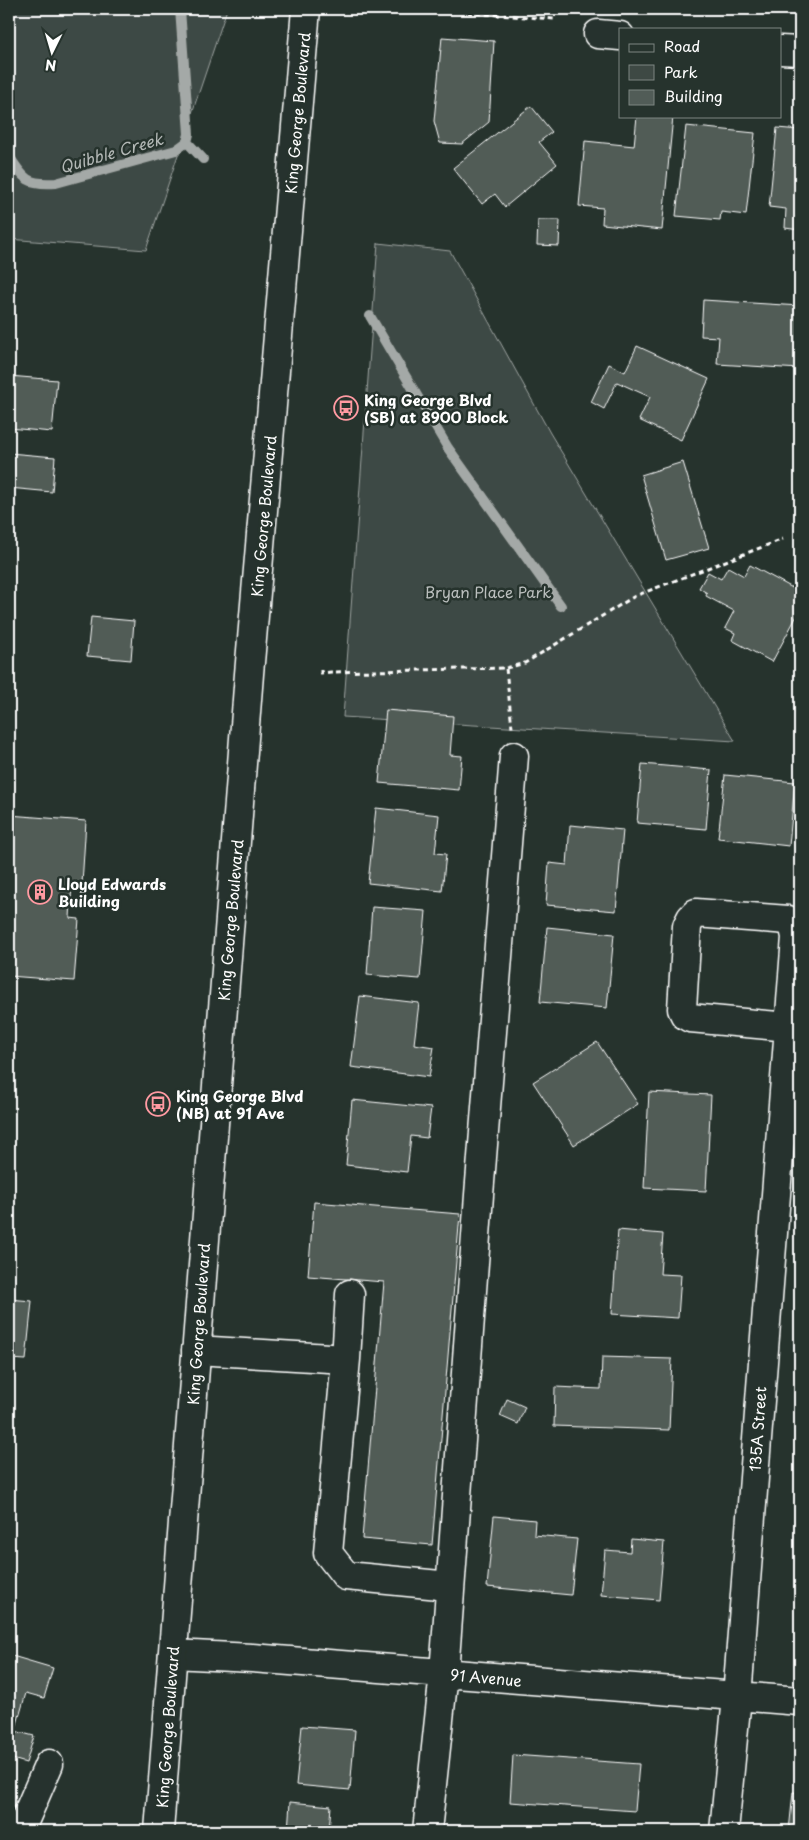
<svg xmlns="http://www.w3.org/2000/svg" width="809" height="1840" font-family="'Playpen Sans',sans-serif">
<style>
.green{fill:#3e4944;stroke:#9ea4a2}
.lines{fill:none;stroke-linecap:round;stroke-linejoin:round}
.stream{stroke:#a4a9a7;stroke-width:10}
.building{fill:#515c57;stroke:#fff}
.minor-casing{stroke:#fff;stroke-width:31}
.major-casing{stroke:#fff;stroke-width:31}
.path{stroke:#fff;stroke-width:3;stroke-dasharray:5 4;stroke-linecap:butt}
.minor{stroke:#26332d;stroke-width:28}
.major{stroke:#26332d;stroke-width:28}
.labels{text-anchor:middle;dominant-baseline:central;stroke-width:5;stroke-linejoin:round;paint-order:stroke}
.street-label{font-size:15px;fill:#fff;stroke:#26332d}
.poi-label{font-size:15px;font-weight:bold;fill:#fff;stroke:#26332d;text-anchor:start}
.park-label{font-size:15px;fill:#bbbfbe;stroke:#26332d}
.water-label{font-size:16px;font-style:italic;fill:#b3b8b6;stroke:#26332d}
</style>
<rect width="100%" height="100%" fill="#26332d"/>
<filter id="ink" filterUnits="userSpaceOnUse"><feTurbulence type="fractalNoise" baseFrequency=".02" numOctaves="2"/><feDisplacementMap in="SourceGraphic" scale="10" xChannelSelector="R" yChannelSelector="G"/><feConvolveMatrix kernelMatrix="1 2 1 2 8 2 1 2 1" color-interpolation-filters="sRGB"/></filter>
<g filter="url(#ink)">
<!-- green -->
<path class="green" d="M9 9H227L146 250 9 239Z
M378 243 450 251 550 433 735 741 343 717Z"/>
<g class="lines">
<!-- stream -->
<path class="stream" d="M187 142 203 159
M9 156C24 180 28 185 56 183L176 150 187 142 189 134 180 9
M370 316 448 448 561 606"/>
</g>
<!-- building -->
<path class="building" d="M442 37 494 41 489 122 462 144 440 143 434 121Z
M531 106 552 132 539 142 557 164 505 207 495 194 482 204 453 168Z
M637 116H673L662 230 602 224 603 208 579 206 585 141 634 146Z
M686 126 755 133 746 215 721 212 720 220 676 216Z
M777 128 800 130V230L785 228 786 209 769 207Z
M538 220H560L559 246 537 245Z
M703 300 800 306V369L717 364 719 337 701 336Z
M637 346 709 379 681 440 639 420 650 397 617 382 604 409 591 402 609 364 625 372Z
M9 376 57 380 52 432 9 428Z
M9 453 55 457 52 492 9 488Z
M683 462 709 548 666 560 641 475Z
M750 565 800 592V610L772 662 732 640 735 633 725 628 734 611 706 596 707 593 699 588 708 572 721 579 728 567 744 576Z
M91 617 134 621 131 660 87 656Z
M386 710 453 716 450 755 462 756 459 790 379 783Z
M642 764 711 770 706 829 637 823Z
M725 775 795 782 789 846 718 838Z
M376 808 439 815 435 853 446 854 442 891 368 883Z
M9 815 86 821 82 884 72 883 71 900 70 918 79 919 74 981 9 976Z
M570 825 623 830 616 911 546 905 549 863 567 865Z
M372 907 426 911 420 979 367 975Z
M547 927 614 934 607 1008 540 1002Z
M360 996 419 1003 414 1044 434 1047 429 1077 351 1067Z
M597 1042 638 1104 574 1145 533 1082Z
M649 1092 711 1095 706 1191 644 1188Z
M352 1100 431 1108 427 1138 411 1136 407 1172 346 1165Z
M314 1202 460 1214 432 1545 362 1539 384 1282 308 1276Z
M618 1230 663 1234 660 1274 681 1275 678 1318 612 1314Z
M9 1299 32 1301 26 1360 9 1359Z
M602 1357 672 1359 669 1430 554 1426 555 1387 601 1389Z
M507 1399 525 1407 518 1424 500 1416Z
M494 1516 535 1520 534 1535 577 1539 571 1595 487 1587Z
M631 1539 664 1542 659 1600 601 1595 605 1550 630 1552Z
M9 1655 53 1668 44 1698 26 1693 15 1731 34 1736 26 1763 9 1758Z
M302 1726 355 1730 350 1790 296 1785Z
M513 1755 639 1764 635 1811 510 1802Z
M793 1792 800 1793V1831H789Z
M290 1802 331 1806 329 1831H288Z
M536 1826 589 1831H536Z"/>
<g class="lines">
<!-- minor casing -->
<g class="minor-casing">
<path id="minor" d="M598 34 620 36
M780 50 800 51
M196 1350 346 1359 328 1553 346 1576 450 1586
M346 1359 350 1294
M173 1654 252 1658 800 1701
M20 1831 49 1764
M427 1831 444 1673 479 1195 514 756
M724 1831 737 1697 796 937 794 928 788 920 696 913 691 918 687 926 682 1009 685 1015 690 1018 789 1027"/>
</g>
<!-- major casing -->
<g class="major-casing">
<path id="major" d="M159 1831 249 674 306 9"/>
</g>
<!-- path -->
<path class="path" d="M414 9 554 19
M506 668 525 663 635 596 783 539
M321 670V673L331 672 506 668 512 728"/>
<!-- minor -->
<use href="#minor" class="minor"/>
<!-- major -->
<use href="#major" class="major"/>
</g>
</g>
<!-- icons -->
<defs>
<g id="bus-ring" transform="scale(1.25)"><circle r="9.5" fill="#26332d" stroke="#ff9aa2" stroke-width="1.5"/><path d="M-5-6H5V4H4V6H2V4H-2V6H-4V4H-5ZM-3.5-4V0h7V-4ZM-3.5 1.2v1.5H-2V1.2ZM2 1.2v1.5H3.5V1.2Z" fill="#ff9aa2"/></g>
<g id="building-ring" transform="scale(1.25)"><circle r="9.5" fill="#26332d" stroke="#ff9aa2" stroke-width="1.5"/><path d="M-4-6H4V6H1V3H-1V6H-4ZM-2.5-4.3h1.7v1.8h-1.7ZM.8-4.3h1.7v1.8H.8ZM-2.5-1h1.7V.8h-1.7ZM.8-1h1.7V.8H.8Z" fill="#ff9aa2"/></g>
</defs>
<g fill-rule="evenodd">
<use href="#bus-ring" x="346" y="408"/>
<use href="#building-ring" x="40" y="892"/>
<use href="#bus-ring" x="158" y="1104"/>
</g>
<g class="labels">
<!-- street labels -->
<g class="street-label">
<text transform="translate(297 113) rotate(-85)">King George Boulevard</text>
<text transform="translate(263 516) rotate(-85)">King George Boulevard</text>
<text transform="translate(230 920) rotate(-85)">King George Boulevard</text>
<text transform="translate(198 1324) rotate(-86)">King George Boulevard</text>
<text transform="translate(757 1429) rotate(-86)">135A Street</text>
<text transform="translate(486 1677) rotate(5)">91 Avenue</text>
<text transform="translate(167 1727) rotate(-86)">King George Boulevard</text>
</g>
<!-- poi labels -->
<g class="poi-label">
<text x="364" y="399">King George Blvd<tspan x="364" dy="17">(SB) at 8900 Block</tspan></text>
<text x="58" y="883">Lloyd Edwards<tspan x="58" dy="17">Building</tspan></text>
<text x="176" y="1095">King George Blvd<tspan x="176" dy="17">(NB) at 91 Ave</tspan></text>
</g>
<!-- park labels -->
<g class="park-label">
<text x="488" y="591">Bryan Place Park</text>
</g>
<!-- water labels -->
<g class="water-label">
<text transform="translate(111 152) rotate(-16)">Quibble Creek</text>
</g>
</g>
<!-- margin -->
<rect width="809" height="1840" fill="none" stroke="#26332d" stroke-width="30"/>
<rect x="15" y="15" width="779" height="1810" fill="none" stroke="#fff" stroke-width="2" filter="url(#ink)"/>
<!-- legend -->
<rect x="619" y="28" width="162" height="90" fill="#26332d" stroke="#7d8581"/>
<rect x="629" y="44" width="25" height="8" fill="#26332d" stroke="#7d8581"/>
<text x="664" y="52" font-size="15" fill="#ffffff">Road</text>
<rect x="629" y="65" width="25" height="15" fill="#3e4944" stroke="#7d8581"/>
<text x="664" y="78" font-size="15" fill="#ffffff">Park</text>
<rect x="629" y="90" width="25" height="15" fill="#515c57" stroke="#7d8581"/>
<text x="664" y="102" font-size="15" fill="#ffffff">Building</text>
<!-- north arrow -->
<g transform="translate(52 52) rotate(185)" stroke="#26332d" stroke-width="4" paint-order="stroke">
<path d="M0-4L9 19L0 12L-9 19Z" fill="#ffffff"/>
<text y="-8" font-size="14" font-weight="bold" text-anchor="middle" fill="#ffffff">N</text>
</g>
</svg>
